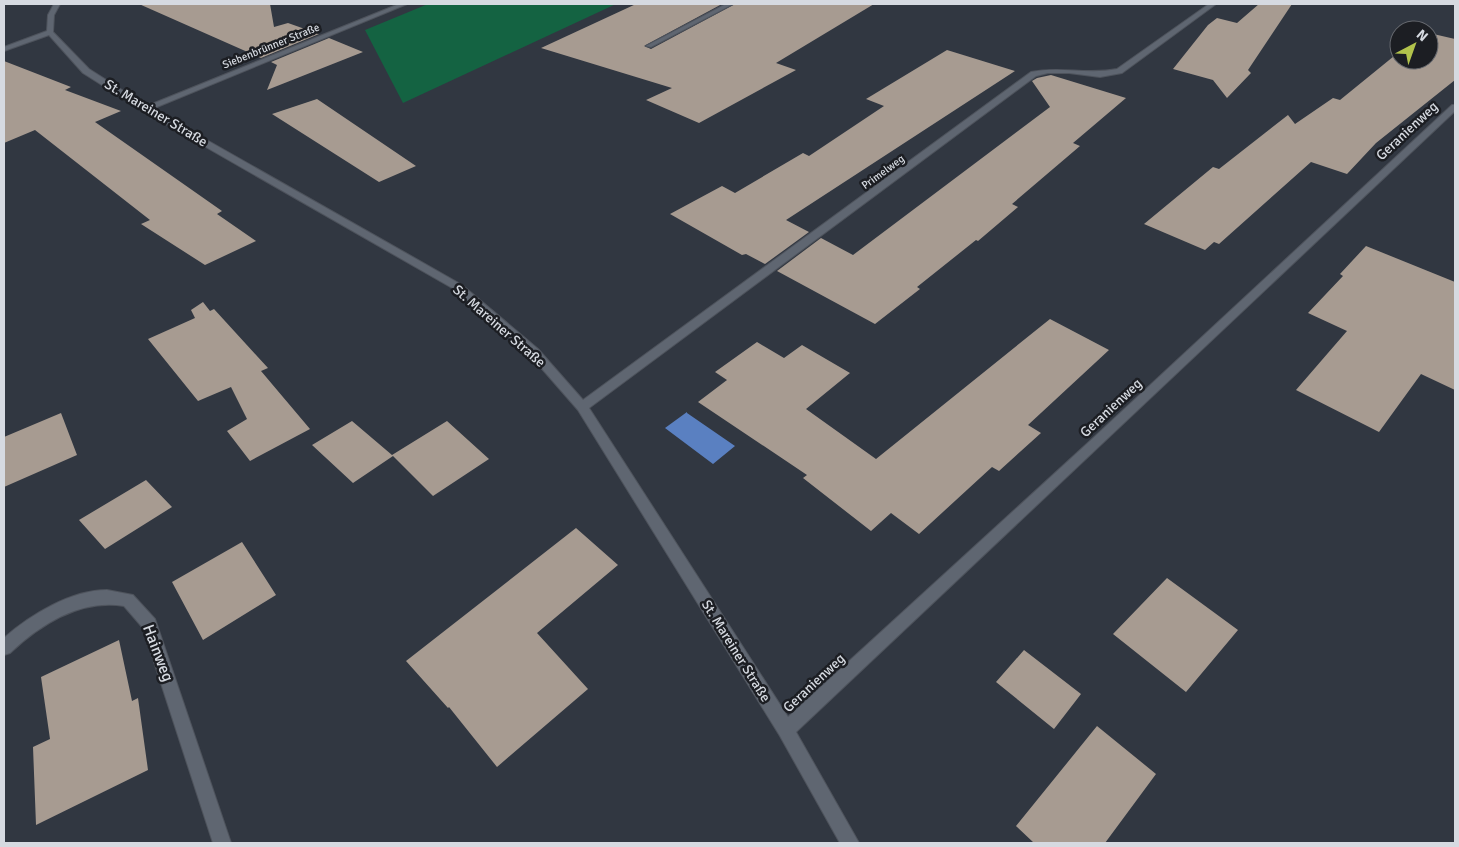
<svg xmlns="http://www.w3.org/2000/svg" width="1459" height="847" font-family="Signika,sans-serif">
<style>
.green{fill:#146342}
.water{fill:#5a80c1}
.building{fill:#a79b91}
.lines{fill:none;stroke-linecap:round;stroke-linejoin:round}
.minor-casing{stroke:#4e535c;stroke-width:2}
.minor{fill:#5f6671;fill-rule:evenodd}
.labels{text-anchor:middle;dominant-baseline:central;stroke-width:5;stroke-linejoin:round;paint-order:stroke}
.far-street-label{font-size:11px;fill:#d6dae1;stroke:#1c1e23}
.street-label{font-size:14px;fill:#d6dae1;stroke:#1c1e23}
.near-street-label{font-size:16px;fill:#d6dae1;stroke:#1c1e23}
</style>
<rect width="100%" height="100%" fill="#313741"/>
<!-- green -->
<path class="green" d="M428 4H616L403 103 365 30Z"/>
<!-- water -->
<path class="water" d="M687 412V413L735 446 713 464 665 428Z"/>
<!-- building -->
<path class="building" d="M139 4H270L274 27 288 23 319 34 261 58Z
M636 4H722L644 46 651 49 735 4H874L776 63 796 70 699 123 646 100 672 88 541 48Z
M1259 4H1292L1248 70 1251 73 1227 98 1213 80 1173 69 1208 25 1217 18 1237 23Z
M1429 33 1455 39V80L1376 143 1347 174 1311 162 1219 244 1214 242 1205 250 1144 224 1213 167 1219 169 1288 115 1295 124 1333 98 1340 100 1399 52V60H1429Z
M329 38 363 52 267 90 277 65 271 62Z
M947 50 1015 71 786 220 809 232 765 264 746 254 742 255 670 214 722 186 735 193 803 153 809 156 884 106 866 99Z
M4 61 71 87 65 90 121 111 95 122 222 211 217 214 256 241 205 265 141 224 150 220 35 130 4 143Z
M1051 75 1126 98 1073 143 1080 146 1012 204 1018 207 978 241 976 240 917 287 920 289 875 324 777 271 821 238 853 255 1050 107 1032 81 1037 78Z
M317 99 416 166 379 182 272 114Z
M1366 246 1455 282V390L1421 374 1379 432 1296 390 1347 331 1308 313 1343 276 1340 274Z
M203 302 210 311 214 309 268 368 261 371 310 429 250 461 227 431 247 419 231 387 198 401 148 339 195 318 191 310Z
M1050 319 1109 350 1028 425 1041 433 999 471 992 467 919 534 891 513 871 531 803 478 807 475 698 402 727 380 715 372 757 342 784 358 802 345 850 373 806 409 876 459Z
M61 413 77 455 4 487V437Z
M352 421 392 455 447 421 489 459 433 496 393 456 353 483 312 445Z
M146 480 172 507 105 549 79 520Z
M576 528 618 565 537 633 588 689 497 767 449 707 448 708 406 661Z
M242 542 276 595 203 640 172 582Z
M1167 578 1238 630 1186 692 1113 634Z
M119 640 132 701 138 698 148 770 36 825 33 747 50 739 41 677Z
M1024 650 1081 694 1054 729 996 682Z
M1097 726 1156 774 1105 843H1034L1016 826Z"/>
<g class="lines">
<!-- minor casing -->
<g class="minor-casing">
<path id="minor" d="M54 4H60L54 15 53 32 89 69 147 106 399 4H407L152 109 462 285 538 349 583 400 1031 72C1060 66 1088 75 1117 69L1209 4H1216L1122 73 1100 77 1069 73H1048L1036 76 589 408 788 717 1090 441 1452 105H1455V111L796 732 859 843H840L780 736 578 410 530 355 454 289 143 111 83 73 49 35 4 51V47L47 31 48 15Z
M726 4H733L651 47 646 46Z
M107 590 133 595 155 619 231 843H213L143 628 124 606C80 599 41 624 10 653L4 655V638C30 615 71 590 107 590Z"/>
</g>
<!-- minor -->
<use href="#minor" class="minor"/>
</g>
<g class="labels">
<!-- far-street labels -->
<g class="far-street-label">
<text transform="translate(271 46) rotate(-22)">Siebenbrünner Straße</text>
<text transform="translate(883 172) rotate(-36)">Primelweg</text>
</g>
<!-- street labels -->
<g class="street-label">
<text transform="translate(156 113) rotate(31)">St. Mareiner Straße</text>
<text transform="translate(1407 131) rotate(-43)">Geranienweg</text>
<text transform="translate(499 326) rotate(41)">St. Mareiner Straße</text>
<text transform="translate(1111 408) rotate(-43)">Geranienweg</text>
<text transform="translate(736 651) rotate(58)">St. Mareiner Straße</text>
<text transform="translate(814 683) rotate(-43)">Geranienweg</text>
</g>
<!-- near-street labels -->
<g class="near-street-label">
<text transform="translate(158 653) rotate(69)">Hainweg</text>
</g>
</g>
<!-- border -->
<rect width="1459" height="847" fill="none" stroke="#d6dae1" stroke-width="10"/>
<!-- north arrow -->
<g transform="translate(1414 45) rotate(41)"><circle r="24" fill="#1c1e23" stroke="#66696f"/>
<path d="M0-4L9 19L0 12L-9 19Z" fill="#b2c34c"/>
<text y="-8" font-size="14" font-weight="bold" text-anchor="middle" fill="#d6dae1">N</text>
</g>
</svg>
